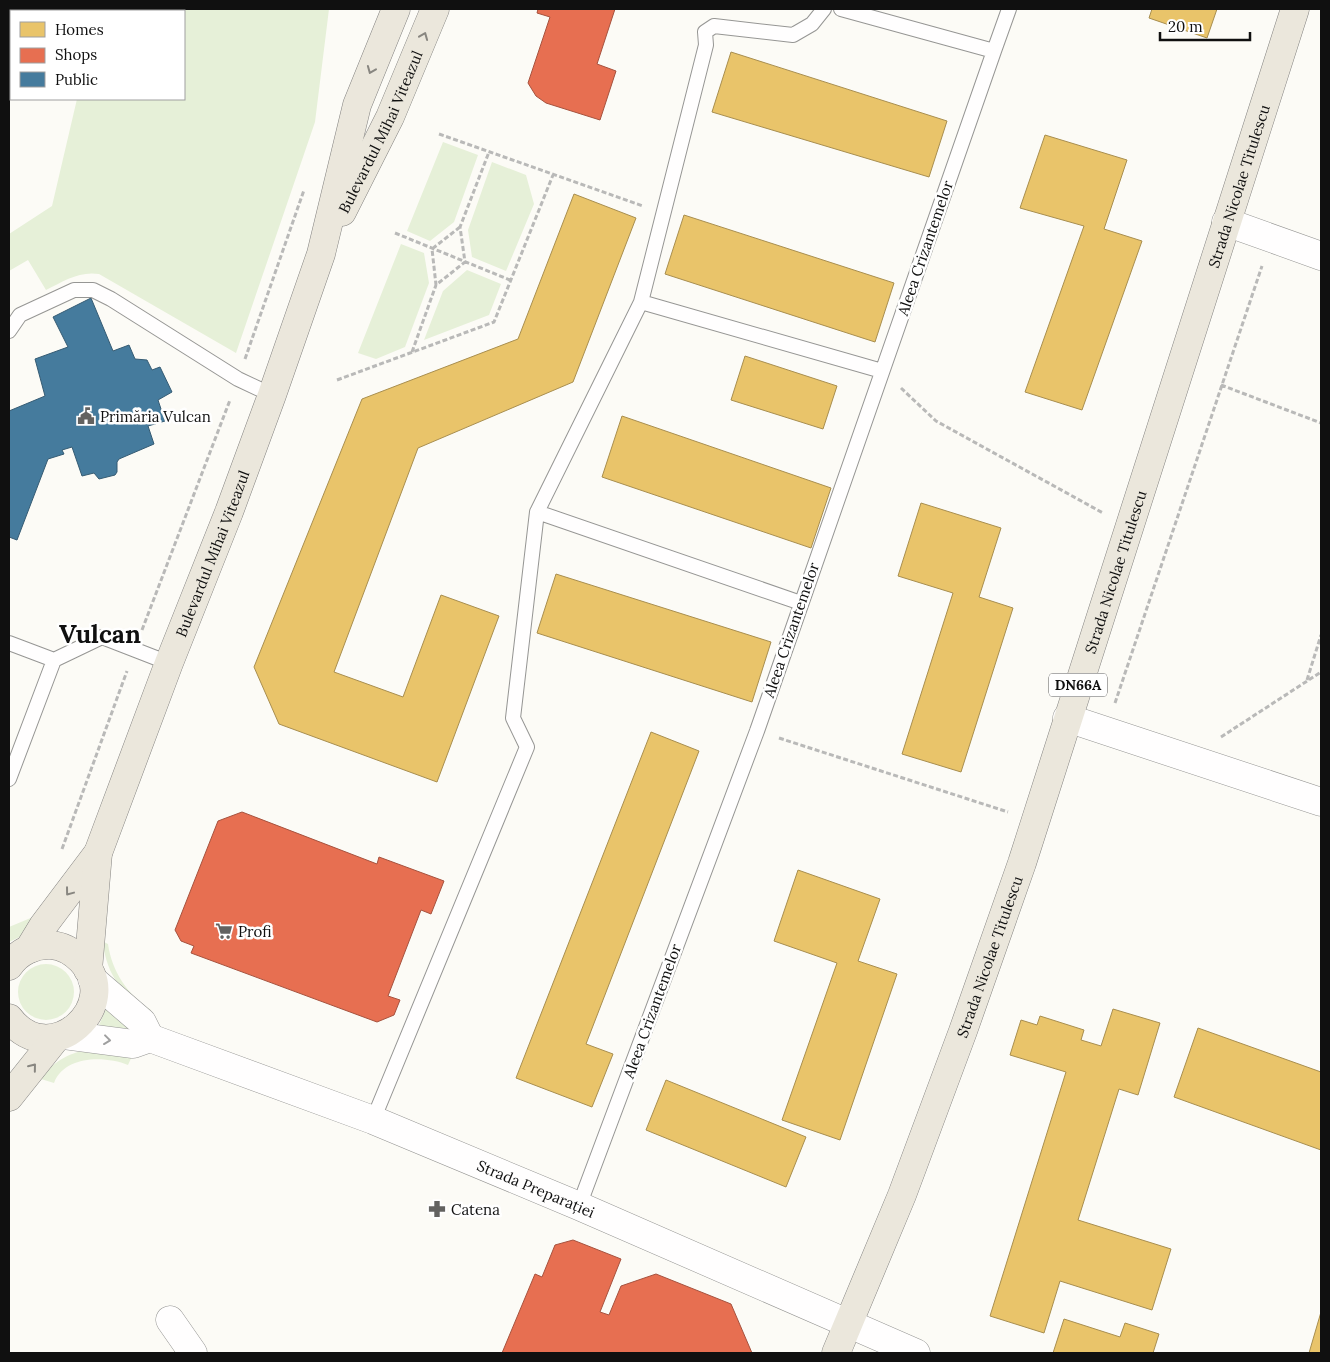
<svg xmlns="http://www.w3.org/2000/svg" width="1330" height="1362" font-family="Lora,serif">
<style>
.green{fill:#e6f0d8}
.homes{fill:#e9c46a;stroke:#a88e4f}
.shops{fill:#e76f51;stroke:#a6523e}
.public{fill:#457b9d;stroke:#355b73}
.lines{fill:none;stroke-linecap:round;stroke-linejoin:round}
.service-casing{stroke:#969694;stroke-width:16}
.minor-casing{stroke:#969694;stroke-width:29}
.primary-casing{stroke:#848381;stroke-width:29}
.path{stroke:#b9b9b8;stroke-width:3;stroke-dasharray:5 2.5;stroke-linecap:butt}
.service{stroke:#fffefe;stroke-width:14}
.minor{stroke:#fffefe;stroke-width:28}
.primary{stroke:#ebe7dc;stroke-width:28}
.oneway{stroke:#888680}
.oneway2{stroke:#9f9f9f}
.labels{text-anchor:middle;dominant-baseline:central;stroke-width:5;stroke-linejoin:round;paint-order:stroke}
.shield{fill:#fff;stroke:#585858;stroke-width:1}
.shield-label{font-size:14px;font-weight:bold;fill:#101010}
.street-label{font-size:15px;fill:#101010;stroke:#fff}
.poi-label{font-size:15px;fill:#101010;stroke:#fff;text-anchor:start}
.town-label{font-size:25px;font-weight:bold;fill:#101010;stroke:#fff}
</style>
<rect width="100%" height="100%" fill="#fcfbf6"/>
<!-- green -->
<path class="green" d="M98 9H329L315 122 236 353 99 274C79 271 64 281 46 290L28 260 9 271V234L52 206 77 99H184V11H97Z
M443 142 478 155 454 222 430 241 407 231Z
M492 162 526 175 534 204 506 271 472 257 468 230Z
M401 244 424 253 429 283 405 347 376 359 358 353Z
M467 270 501 284 489 315 424 340 443 291Z
M33 917 24 935 9 942V927Z
M102 941 108 944C112 972 128 995 151 1010L149 1013C120 989 109 980 102 941Z
M18 992a28 28 0 1 1 56 0a28 28 0 1 1-56 0Z
M108 1004 140 1034 97 1030Z
M93 1048 133 1054 128 1065C105 1056 65 1055 54 1083L41 1079C55 1059 70 1053 93 1048Z"/>
<!-- homes -->
<path class="homes" d="M1152 9H1217L1207 38 1149 18Z
M731 52 947 121 929 177 712 112Z
M1045 135 1127 160 1104 229 1142 241 1082 410 1025 392 1084 226 1020 208Z
M574 194 636 218 573 382 418 448 334 672 403 697 441 595 499 616 437 782 279 724 254 667 362 399 518 339Z
M684 215 894 283 875 342 665 274Z
M745 356 837 386 823 429 731 400Z
M622 416 831 488 811 548 602 477Z
M921 503 1001 528 979 597 1013 608 961 772 902 754 953 593 898 576Z
M556 574 771 642 752 702 537 633Z
M651 732 699 751 586 1044 613 1054 592 1107 516 1078Z
M798 870 880 899 858 961 897 974 840 1140 782 1120 837 963 774 941Z
M1113 1009 1160 1023 1138 1095 1119 1089 1078 1220 1171 1249 1152 1310 1060 1281 1044 1333 990 1316 1066 1072 1010 1055 1021 1020 1037 1025 1040 1016 1084 1030 1081 1040 1101 1046Z
M1198 1028 1321 1072V1150L1174 1097Z
M666 1080 806 1137 786 1187 646 1130Z
M1321 1312V1353H1309Z
M1064 1319 1120 1337 1125 1323 1159 1334 1153 1353H1053Z"/>
<!-- shops -->
<path class="shops" d="M538 9H615L597 64 616 71 600 120 546 103 536 96 528 83 550 17 537 13Z
M242 812 377 864 379 857 444 881 431 914 421 910 388 996 400 1000 394 1015 377 1022 191 953 194 946 181 941 175 930 218 821Z
M573 1240 621 1259 600 1312 609 1315 621 1286 656 1274 731 1304 752 1353H502L535 1274 542 1277 555 1245Z"/>
<!-- public -->
<path class="public" d="M91 298 113 351 129 345 135 359 147 360 152 370 160 367 172 392 158 400 165 421 148 426 154 444 119 459 117 462V472L115 475 99 479 94 473 82 476 72 447 62 450 64 454 48 459 17 540 9 537V411L45 396 35 359 68 347 53 317Z"/>
<g class="lines">
<!-- service casing -->
<g class="service-casing">
<path id="service" d="M841 9 994 51 1009 9
M641 302 882 371
M9 331 20 315 74 290H93L111 299 238 379 272 395
M801 603 537 512 641 302 706 45 705 32 714 26 793 35 812 24 824 9
M9 643 54 660
M9 779 54 660 102 637 169 663
M373 1120 527 747 513 718 537 512
M579 1206 757 731 994 51"/>
</g>
<!-- minor casing -->
<g class="minor-casing">
<g id="minor">
<path d="M1226 222 1321 256"/>
<path d="M1067 718 1321 802"/>
<path d="M92 979 142 1022 150 1038"/>
<path id="s1" d="M64 1035 133 1044 150 1038 373 1120 579 1206 916 1353"/>
<path d="M170 1320 193 1353"/>
</g>
</g>
<!-- primary casing -->
<g class="primary-casing">
<g id="primary">
<path id="s2" d="M342 212 390 117 435 9"/>
<path d="M29 949 43 926 98 853"/>
<path d="M9 966C18 952 35 944 51 945 63 946 73 952 81 960 125 1004 50 1073 9 1018"/>
<path id="s3" d="M88 970 98 853 169 663 229 512 272 395 321 254 357 105 396 9"/>
<path d="M9 1097 56 1038"/>
<path id="s4" d="M836 1353 902 1195 963 1031 1022 863 1295 9"/>
</g>
</g>
<!-- path -->
<path class="path" d="M439 134 643 206
M460 227 432 249 436 285 465 262 460 227 489 152
M395 233 510 280
M412 352 436 285
M245 359 304 190
M337 380 494 322 553 175
M1221 385 1321 423
M901 388 936 421 1103 513
M142 630 230 400
M1307 680 1321 635
M1115 703 1262 266
M1221 737 1321 672
M779 738 1008 812
M62 849 127 671"/>
<!-- service -->
<use href="#service" class="service"/>
<!-- minor -->
<use href="#minor" class="minor"/>
<!-- primary -->
<use href="#primary" class="primary"/>
</g>
<!-- one-way arrows -->
<defs><path id="oneway-chevron" d="M-2-3.5L2.5 0L-2 3.5" fill="none" stroke-width="1.6" stroke-linecap="round" stroke-linejoin="round" transform="scale(1.25)"/></defs>
<g class="oneway">
<use href="#oneway-chevron" transform="translate(424 36) rotate(-68)"/>
<use href="#oneway-chevron" transform="translate(371 70) rotate(112)"/>
<use href="#oneway-chevron" transform="translate(69 892) rotate(127)"/>
<use href="#oneway-chevron" transform="translate(33 1067) rotate(-51)"/>
</g>
<use class="oneway2" href="#oneway-chevron" transform="translate(107 1040) rotate(7)"/>
<!-- icons -->
<defs>
<g id="civic-bare" transform="scale(1.35)"><path d="M-.6-6.5H3V-4.5H.6V-3L4-1V1h2V6H-6V1h2V-1L-.6-3ZM-1.2 2.5V6h2.4V2.5Z" fill="#636260" stroke="#fff" stroke-width="2.5" paint-order="stroke"/></g>
<g id="supermarket-bare" transform="scale(1.35)"><path d="M-6-5.5h2.5l.6 2H6L4.5 2H-2.5L-4.4-4H-6ZM-1.5 3.2a1.3 1.3 0 1 0 .1 0ZM3 3.2a1.3 1.3 0 1 0 .1 0Z" fill="#636260" stroke="#fff" stroke-width="2.5" paint-order="stroke"/></g>
<g id="pharmacy-bare" transform="scale(1.35)"><path d="M-2-6h4v4h4v4h-4v4h-4v-4h-4v-4h4Z" fill="#636260" stroke="#fff" stroke-width="2.5" paint-order="stroke"/></g>
</defs>
<g fill-rule="evenodd">
<use href="#civic-bare" x="86" y="416"/>
<use href="#supermarket-bare" x="224" y="931"/>
<use href="#pharmacy-bare" x="437" y="1209"/>
</g>
<g class="labels">
<!-- shield labels -->
<rect class="shield" x="1049" y="673.5" width="58" height="23" rx="4"/>
<g class="shield-label">
<text x="1078" y="685">DN66A</text>
</g>
<!-- street labels -->
<g class="street-label">
<text stroke="none"><textPath href="#s2" startOffset="89">Bulevardul Mihai Viteazul</textPath></text>
<text stroke="none"><textPath href="#s4" startOffset="1235">Strada Nicolae Titulescu</textPath></text>
<text transform="translate(925 248) rotate(-71)">Aleea Crizantemelor</text>
<text stroke="none"><textPath href="#s3" startOffset="438">Bulevardul Mihai Viteazul</textPath></text>
<text stroke="none"><textPath href="#s4" startOffset="830">Strada Nicolae Titulescu</textPath></text>
<text transform="translate(791 630) rotate(-71)">Aleea Crizantemelor</text>
<text stroke="none"><textPath href="#s4" startOffset="425">Strada Nicolae Titulescu</textPath></text>
<text transform="translate(652 1011) rotate(-70)">Aleea Crizantemelor</text>
<text stroke="none"><textPath href="#s1" startOffset="502">Strada Preparației</textPath></text>
</g>
<!-- poi labels -->
<g class="poi-label">
<text x="100" y="416">Primăria Vulcan</text>
<text x="238" y="931">Profi</text>
<text x="451" y="1209">Catena</text>
</g>
<!-- town labels -->
<g class="town-label">
<text x="100" y="634">Vulcan</text>
</g>
</g>
<!-- border -->
<rect width="1330" height="1362" fill="none" stroke="#101010" stroke-width="20"/>
<!-- legend -->
<rect x="10" y="10" width="175" height="90" fill="#ffffff" stroke="#9f9f9f"/>
<rect x="20" y="22" width="25" height="15" fill="#e9c46a" stroke="#9f9f9f"/>
<text x="55" y="35" font-size="15" fill="#101010">Homes</text>
<rect x="20" y="48" width="25" height="15" fill="#e76f51" stroke="#9f9f9f"/>
<text x="55" y="60" font-size="15" fill="#101010">Shops</text>
<rect x="20" y="72" width="25" height="15" fill="#457b9d" stroke="#9f9f9f"/>
<text x="55" y="85" font-size="15" fill="#101010">Public</text>
<!-- scale -->
<path d="M1160 32v8h90v-8" fill="none" stroke="#101010" stroke-width="2.5"/>
<text x="1168" y="32" font-size="15" fill="#101010" stroke="#ffffff" stroke-width="4" paint-order="stroke">20 m</text>
</svg>
